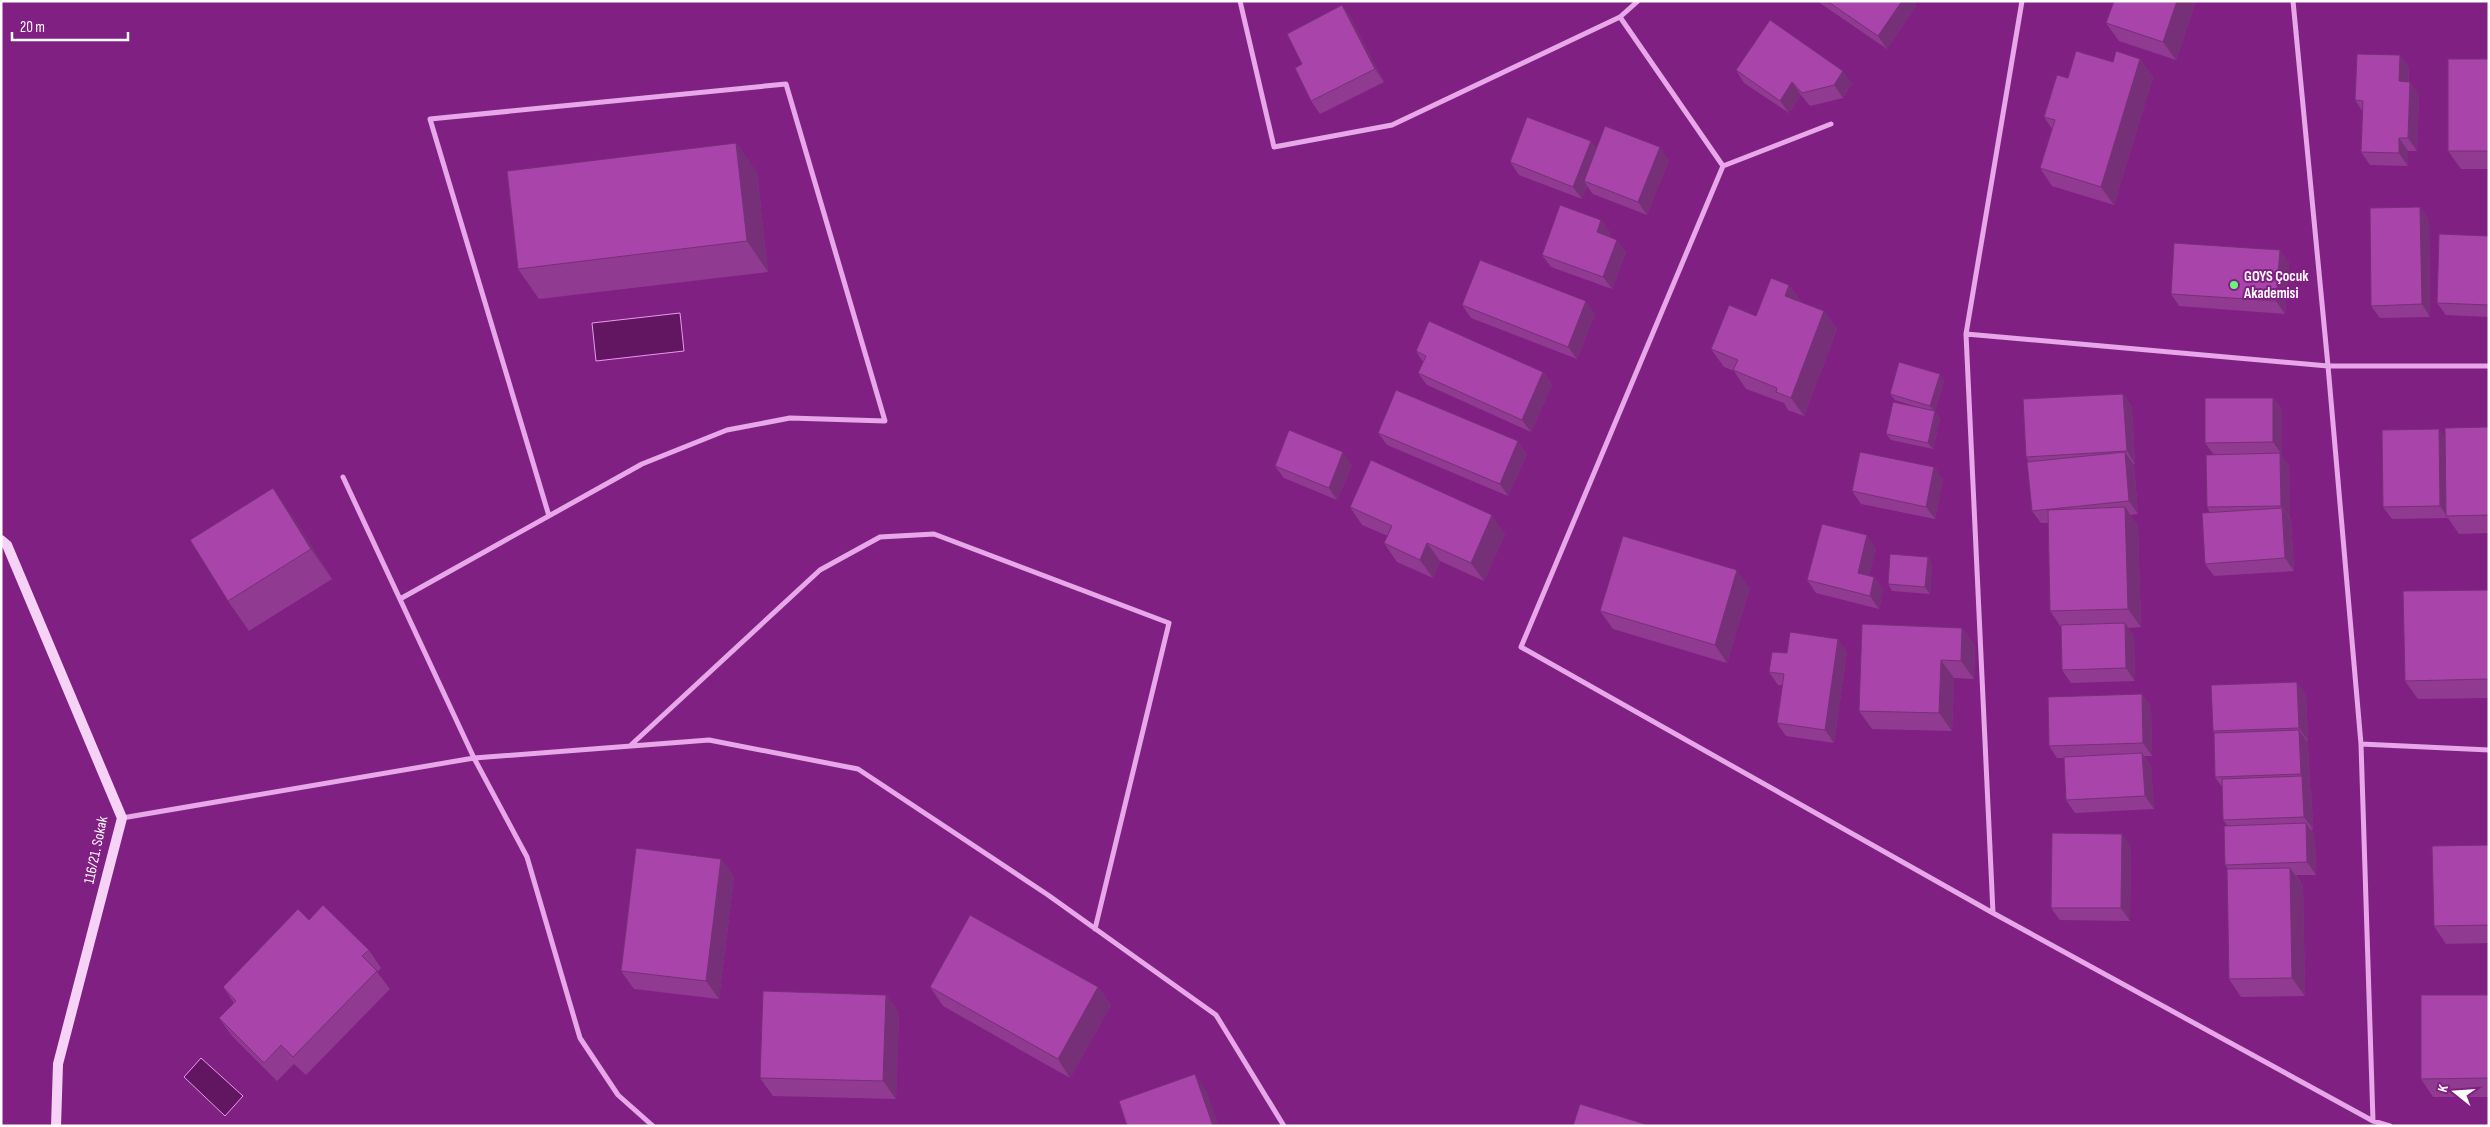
<svg xmlns="http://www.w3.org/2000/svg" width="2490" height="1127" font-family="'Sofia Sans Condensed',sans-serif">
<style>
.water{fill:#621662;stroke:#e79aea}
.lines{fill:none;stroke-linecap:round;stroke-linejoin:round}
.street{stroke:#e7a7e9;stroke-width:5}
.secondary{stroke:#f7d2f7;stroke-width:10}
.wall{fill:#903a92}
.shaded-wall{fill:#763077}
.building{fill:#a844aa;stroke:#763077}
.poi-dot{fill:#67f67b;stroke:#812083;stroke-width:2}
.labels{text-anchor:middle;dominant-baseline:central;stroke-width:4;stroke-linejoin:round;paint-order:stroke}
.poi-label{font-size:15px;font-weight:bold;fill:#fff;stroke:#812083;text-anchor:start}
.street-label{font-size:15px;fill:#fff;stroke:#812083}
</style>
<rect width="100%" height="100%" fill="#812083"/>
<!-- water -->
<path class="water" d="M680 313 684 351 596 361 592 323Z
M201 1058 243 1096 225 1116 184 1077Z"/>
<g class="lines">
<!-- street -->
<path class="street" d="M1240 1 1274 147 1392 125 1620 17 1638 1
M2293 1 2328 366 2361 744 2373 1121
M1620 17 1723 166
M1831 124 1723 166 1521 647 1993 913 2373 1121 2390 1126
M1966 334 2328 366H2489
M343 477 474 758 527 857 580 1038 618 1095 653 1126
M400 599 642 464 727 430 790 418 885 421 786 84 430 119 549 516
M2361 744 2489 750
M631 745 820 570 880 537 934 534 1169 623 1095 929
M122 818 474 758 709 740 858 769 1048 895 1216 1015 1284 1126
M1993 913 1966 334 2022 1"/>
<!-- secondary -->
<path class="secondary" d="M1 540 7 545 122 818 58 1064 56 1126"/>
</g>
<!-- wall -->
<path class="wall" d="M1817 1H1913L1916 6 1887 49Z
M2114 1H2196L2176 60 2119 41 2106 23Z
M1342 5 1351 18 1384 82 1320 114 1311 101 1302 64Z
M2400 55 2409 68V82H2410L2419 95 2417 151H2408V166L2370 165 2361 152 2363 112 2355 100Z
M2140 59 2153 77 2114 205 2052 186 2040 168 2052 129 2044 117 2068 78 2113 62Z
M2489 59V169H2461L2448 151Z
M1736 70 1852 83 1843 98 1810 106 1801 95 1789 113 1744 83Z
M1591 141 1596 149 1669 160 1647 215 1593 194 1587 186 1582 199 1519 175 1510 162Z
M736 143 757 173 768 272 539 299 518 269Z
M2420 207 2429 220 2430 317 2380 318 2371 306Z
M1601 220 1610 233 1609 237 1626 252 1612 289 1551 267 1542 255Z
M2489 236V317L2446 315 2437 303Z
M2280 250 2289 263 2285 314 2179 306 2171 294Z
M1789 285 1801 302 1824 311 1837 329 1804 416 1788 410 1784 403 1746 389 1734 371 1724 367 1711 349 1756 316Z
M1462 305 1595 314 1577 359 1471 318Z
M1416 351 1543 372 1552 385 1531 432 1427 385 1418 373 1423 362Z
M1944 381 1935 411 1940 418 1933 449 1891 440 1886 434 1920 408 1895 400 1890 394Z
M2123 394 2132 407 2135 464H2133L2134 465 2138 514 2130 515 2138 526 2141 627 2128 628 2134 636 2135 681 2071 683 2062 670 2061 627 2050 611 2048 523H2041L2032 511 2029 462 2026 457Z
M2273 398 2282 410V455H2281L2289 466 2290 518 2291 520 2294 571 2214 576 2205 564 2210 513 2207 507 2214 455 2205 443Z
M2489 427V533L2459 534 2448 518 2392 519 2383 507 2439 429 2445 438Z
M1378 433 1527 454 1508 496 1387 445Z
M1352 465 1337 500 1284 478 1275 466Z
M1934 467 1943 480 1935 519 1861 504 1852 491Z
M1350 507 1505 534 1484 581 1440 561 1433 578 1397 562 1384 543 1388 536 1362 525Z
M294 518 332 579 249 631 228 601Z
M1876 548 1869 576 1874 577 1883 590 1879 609 1816 593 1807 580Z
M1928 557 1932 564 1930 594 1892 591 1888 584Z
M1750 588 1727 663 1613 629 1600 611Z
M2489 590V698L2418 699 2405 681Z
M1962 628 1975 646 1974 679 1954 678 1952 731 1872 729 1859 711Z
M1847 651 1834 743 1786 736 1777 723 1783 685H1778L1769 672 1787 653Z
M2142 694 2151 707 2152 756H2144L2151 766 2154 809 2075 813 2066 800 2064 758H2057L2049 746Z
M2306 694 2308 741H2306L2308 743 2310 787 2311 789 2313 829 2311 830 2315 836 2316 875H2296L2303 886 2305 996 2241 997 2229 979 2228 869 2225 865 2228 826 2223 820 2222 787 2215 777 2214 733 2213 731Z
M2489 845V943L2446 944 2434 926Z
M2131 847 2130 921 2060 920 2051 908Z
M721 859 734 877 719 999 634 989 621 971Z
M309 920 369 950 381 968 377 972 390 989 306 1075 294 1064 277 1081 232 1036 219 1018 234 1003 223 987Z
M930 987H1098L1111 1005 1070 1078 943 1006Z
M886 995 899 1013 896 1099 773 1096 760 1078Z
M2489 995V1097H2433L2421 1079Z"/>
<!-- shaded-wall -->
<path class="shaded-wall" d="M1902 1H1913L1916 6 1887 49 1878 36Z
M2177 1H2196L2176 60 2163 42Z
M1342 5 1351 18 1384 82 1375 69Z
M2400 55 2409 68 2408 94 2399 81Z
M2140 59 2153 77 2114 205 2101 187Z
M1843 71 1852 83 1843 98 1834 85Z
M1792 82 1801 95 1789 113 1780 101Z
M2410 82 2419 95 2417 151 2408 138Z
M2399 138 2408 151V166L2399 153Z
M1591 141 1600 154 1584 181 1587 186 1582 199 1573 187Z
M736 143 757 173 768 272 747 241Z
M1660 147 1669 160 1647 215 1638 202Z
M2420 207 2429 220 2430 317 2422 304Z
M1601 220 1610 233 1606 245 1597 232Z
M1617 240 1626 252 1612 289 1603 277Z
M2280 250 2289 263 2285 314 2276 301Z
M1789 285 1802 304 1785 296Z
M1586 301 1595 314 1577 359 1568 347Z
M1824 311 1837 329 1804 416 1791 398Z
M1543 372 1552 385 1531 432 1522 420Z
M1940 374 1944 381 1935 412 1930 406Z
M2123 394 2132 407 2135 464 2127 451Z
M2273 398 2282 410V455L2273 442Z
M1935 411 1940 418 1933 449 1928 443Z
M2439 429 2448 442 2447 516 2440 506Z
M1518 441 1527 454 1508 496 1500 484Z
M1343 452 1352 465 1337 500 1329 488Z
M2125 452 2134 465 2138 514 2129 501Z
M2280 453 2289 466 2290 518 2281 506Z
M1934 467 1943 480 1935 519 1926 507Z
M273 488 294 518 332 579 311 549Z
M2125 507 2138 526 2141 627 2128 609Z
M2282 508 2291 520 2294 571 2285 558Z
M1492 515 1505 534 1484 581 1471 563Z
M1867 535 1876 548 1867 586 1858 573Z
M1427 543 1440 561 1433 578 1420 560Z
M1928 557 1932 564 1930 594 1925 587Z
M1737 570 1750 588 1727 663 1715 645Z
M1874 577 1883 590 1879 609 1870 596Z
M2125 623 2134 636 2135 681 2126 668Z
M1962 628 1975 646 1974 679 1961 661Z
M1838 639 1847 651 1834 743 1825 730Z
M1941 660 1954 678 1952 731 1939 713Z
M2297 682 2306 694 2308 741 2299 728Z
M2142 694 2151 707 2152 756 2143 743Z
M2299 730 2308 743 2310 787 2311 789 2313 829 2304 817 2302 776 2301 774Z
M2142 753 2151 766 2154 809 2145 796Z
M2306 823 2315 836 2316 875 2307 862Z
M2122 834 2131 847 2130 921 2121 908Z
M721 859 734 877 719 999 706 981Z
M2290 868 2303 886 2305 996 2292 978Z
M1098 987 1111 1005 1070 1078 1058 1059Z
M886 995 899 1013 896 1099 883 1081Z
M1195 1074 1207 1092 1219 1126H1213Z"/>
<!-- building -->
<path class="building" d="M1827 1H1902L1878 36Z
M2114 1H2177L2163 42 2106 23Z
M1342 5 1375 69 1311 101 1295 68 1302 64 1287 34Z
M1770 20 1843 71 1834 85 1802 93 1792 82 1780 101 1736 70Z
M2076 51 2113 62 2116 51 2140 59 2101 187 2040 168 2055 120 2044 117 2057 75 2068 78Z
M2357 54 2400 55 2399 81 2410 82 2408 138H2399V153L2361 152 2363 101 2355 100Z
M2448 59H2489V151H2448Z
M1527 117 1591 141 1573 187 1510 162Z
M1605 126 1660 147 1638 202 1584 181Z
M736 143 747 241 518 269 507 171Z
M1560 205 1601 220 1597 232 1617 240 1603 277 1542 255Z
M2420 207 2422 304 2371 306 2370 208Z
M2439 234 2489 236V305L2437 303Z
M2174 243 2280 250 2276 301 2171 294Z
M1480 260 1586 301 1568 347 1462 305Z
M1771 278 1789 285 1785 296 1824 311 1791 398 1776 392 1777 388 1733 370 1738 360 1711 349 1729 305 1756 316Z
M1429 321 1543 372 1522 420 1418 373 1426 356 1416 351Z
M1899 362 1940 374 1930 406 1890 394Z
M1396 390 1518 441 1500 484 1378 433Z
M2123 394 2127 451 2026 457 2023 399Z
M2205 398H2273V442L2205 443Z
M1893 402 1935 411 1928 443 1886 434Z
M2489 427V515L2446 516 2445 428Z
M2439 429 2440 506 2383 507 2382 430Z
M1289 430 1343 452 1329 488 1275 466Z
M1860 452 1934 467 1926 507 1852 491Z
M2125 452 2129 501 2032 511 2027 462Z
M2280 453 2281 506 2207 507 2206 455Z
M1371 460 1492 515 1471 563 1427 543 1420 560 1384 543 1392 526 1350 507Z
M273 488 311 549 228 601 190 540Z
M2125 507 2128 609 2050 611 2048 510Z
M2282 508 2285 558 2205 564 2202 513Z
M1822 524 1867 535 1858 573 1874 577 1870 596 1807 580Z
M1623 536 1737 570 1715 645 1600 611Z
M1890 554 1928 557 1925 587 1888 584Z
M2489 590V679L2405 681 2403 591Z
M2125 623 2126 668 2062 670 2061 625Z
M1862 624 1962 628 1961 661 1941 660 1939 713 1859 711Z
M1790 632 1838 639 1825 730 1777 723 1784 674 1769 672 1772 652 1787 653Z
M2297 682 2299 728 2213 731 2211 685Z
M2142 694 2143 743 2049 746 2048 697Z
M2299 730 2301 774 2215 777 2214 733Z
M2142 753 2145 796 2066 800 2064 757Z
M2302 776 2304 817 2223 820 2222 779Z
M2306 823 2307 862 2225 865 2224 826Z
M2052 833 2122 834 2121 908H2051Z
M2489 845V925L2434 926 2432 846Z
M636 848 721 859 706 981 621 971Z
M2290 868 2292 978 2229 979 2227 869Z
M323 905 369 950 362 956 377 971 293 1057 281 1045 264 1063 219 1018 236 1001 223 987 298 909 309 920Z
M970 915 1098 987 1058 1059 930 987Z
M763 991 886 995 883 1081 760 1078Z
M2421 995H2489V1078L2421 1079Z
M1195 1074 1213 1126H1127L1119 1101Z
M1580 1104 1651 1126H1573Z"/>
<!-- markers -->
<circle class="poi-dot" cx="2234" cy="285" r="5"/>
<g class="labels">
<!-- poi labels -->
<g class="poi-label">
<text x="2244" y="276">GOYS Çocuk<tspan x="2244" dy="17">Akademisi</tspan></text>
</g>
<!-- street labels -->
<g class="street-label">
<text transform="translate(96 850) rotate(-78)">116/21. Sokak</text>
</g>
</g>
<!-- border -->
<rect width="2490" height="1127" fill="none" stroke="#ffffff" stroke-width="5"/>
<!-- north arrow -->
<g transform="translate(2455 1092) rotate(287)" stroke="#812083" stroke-width="4" paint-order="stroke">
<path d="M0-4L9 19L0 12L-9 19Z" fill="#ffffff"/>
<text y="-8" font-size="14" font-weight="bold" text-anchor="middle" fill="#ffffff">K</text>
</g>
<!-- scale -->
<path d="M12 32v8h116v-8" fill="none" stroke="#ffffff" stroke-width="2.5"/>
<text x="20" y="32" font-size="15" fill="#ffffff" stroke="#812083" stroke-width="4" paint-order="stroke">20 m</text>
</svg>
